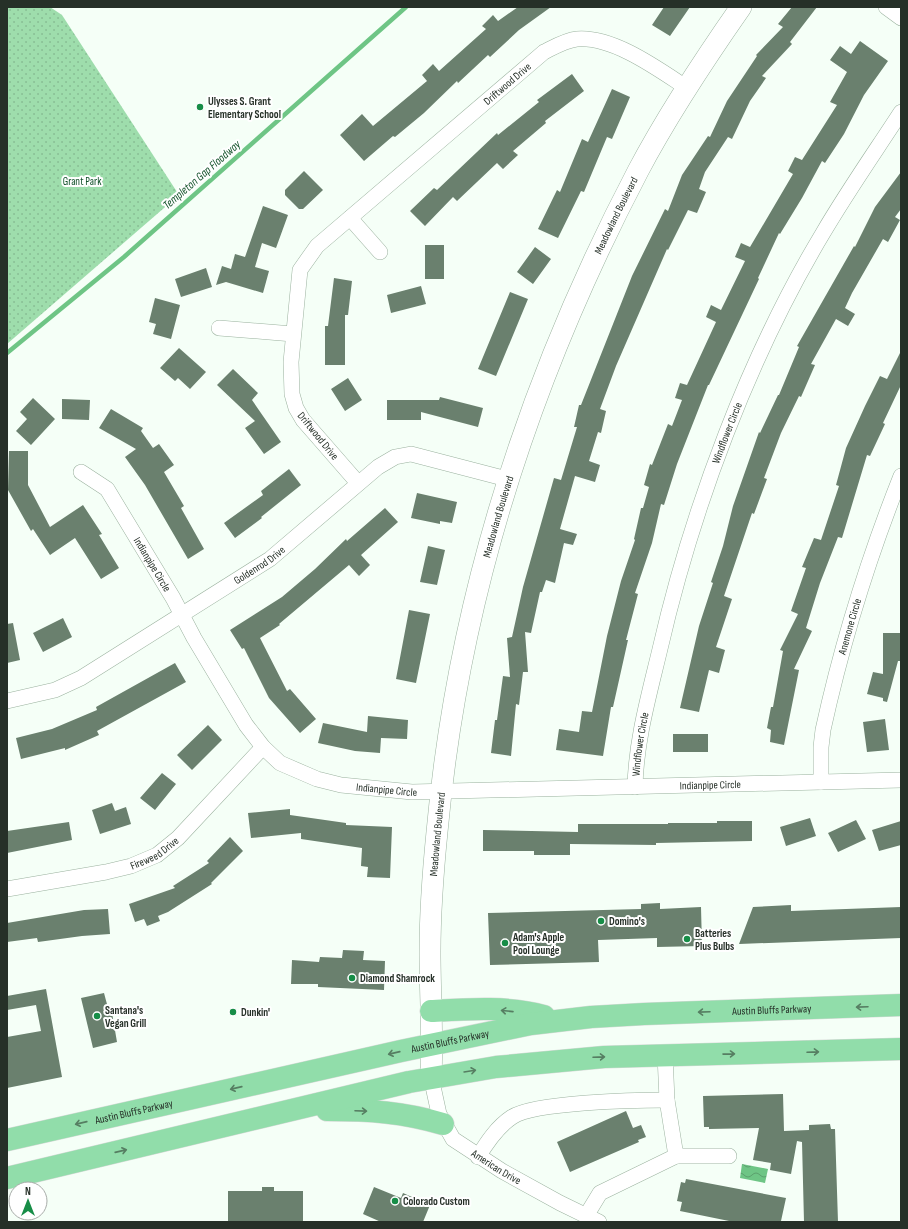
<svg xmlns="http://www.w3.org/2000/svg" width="908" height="1229" font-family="'Sofia Sans Condensed',sans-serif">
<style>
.park{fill:url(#park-dots)}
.water{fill:url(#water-waves)}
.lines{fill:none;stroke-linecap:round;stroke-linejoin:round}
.stream{stroke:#6ec585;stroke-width:4.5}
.building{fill:#6a806e}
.street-casing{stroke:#9bb29f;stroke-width:16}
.secondary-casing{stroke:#9bb29f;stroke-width:22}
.primary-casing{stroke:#d8dad8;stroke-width:23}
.street{stroke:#fff;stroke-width:15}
.secondary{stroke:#fff;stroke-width:21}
.primary{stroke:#91ddaa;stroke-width:22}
.oneway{stroke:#567e62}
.poi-dot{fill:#178d47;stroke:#fff;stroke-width:1.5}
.labels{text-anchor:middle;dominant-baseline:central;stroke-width:4;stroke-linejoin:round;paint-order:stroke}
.street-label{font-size:11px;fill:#263028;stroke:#fff}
.poi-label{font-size:11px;font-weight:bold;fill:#263028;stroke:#fff;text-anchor:start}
.park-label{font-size:11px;fill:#0e4f27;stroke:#fff}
.water-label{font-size:12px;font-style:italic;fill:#14542b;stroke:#fff}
</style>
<defs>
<pattern id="park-dots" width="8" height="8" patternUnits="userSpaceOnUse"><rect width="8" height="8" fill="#9eddac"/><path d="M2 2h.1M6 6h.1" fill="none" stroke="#88be94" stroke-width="1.8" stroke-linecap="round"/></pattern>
<pattern id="water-waves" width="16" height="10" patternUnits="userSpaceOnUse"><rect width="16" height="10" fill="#6ec585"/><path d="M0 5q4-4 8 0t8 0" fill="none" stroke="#5aa06d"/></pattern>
</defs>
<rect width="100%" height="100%" fill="#f5fff7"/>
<!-- park -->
<path class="park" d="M7 7H50L62 15 179 195 7 344Z"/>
<!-- water -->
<path class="water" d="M742 1164 768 1169 765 1183 740 1178Z"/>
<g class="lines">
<!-- stream -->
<path class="stream" d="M7 353 124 257 406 7"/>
</g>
<!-- building -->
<path class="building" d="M518 7H551L519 30 490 57 488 55 458 83 457 81 424 113 395 137 393 136 364 161 340 135 362 114 373 126 427 81 422 75 433 64 439 71 486 29 482 26 493 15 498 21Z
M664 7H690L670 36 652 25Z
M792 7H817L790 42 792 44 762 76 766 78 750 101 732 139 728 137 705 172 699 189 706 192 697 213 688 210 668 250 667 249 616 366 600 409 606 411 601 433 598 432 589 461 600 465 595 482 575 476 560 529 577 534 573 545 564 543 555 583 546 580 542 592H540L531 633 525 632 528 672H523L519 705 516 704 511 756 491 753 495 720H497L503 676 510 677 507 638 512 637 523 587 554 478 561 480 577 427H574L579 405H581L632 276 665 209 668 211 682 175 708 136 710 137 727 101 757 56 756 55 783 27 778 24Z
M860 41 888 61 864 95 844 134 825 163 822 161 802 198 780 234 779 233 758 278 759 279 709 385H708L677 464 664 505 661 504 652 543 635 593 638 594 626 640H628L613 707H611L603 756 556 750 559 729 579 732 582 711 592 712 607 636 621 581 635 540 634 539 641 508H643L649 487 644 485 650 464 652 465 668 424 672 426 682 400 675 398 680 383 687 385 716 322 706 317 711 305 721 310 745 261 735 257 741 243 750 247 793 174 788 171 795 157 802 160 837 105 830 102 847 72 830 60 840 46 851 54Z
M572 74 584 91 545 121 546 123 513 151 518 155 503 169 497 163 457 201 453 197 425 226 410 211 434 188 437 190 497 133 498 135 539 102 537 100Z
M612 89 630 97 612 139 607 137 584 192 581 191 558 238 538 229 557 190 560 192 582 139 588 142Z
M304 171 323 190 303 209H299L285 195V190Z
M901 172V209L895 217 900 220 888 242 883 239 852 293 845 308 855 314 848 326 836 319 811 364 815 365 801 397 799 396 781 433 764 478 767 479 754 514 752 513 724 596 732 599 716 647 725 650 719 673 709 670 699 712 680 708 699 626 713 583 711 582 723 546 733 506 759 432 760 433 778 395H779L799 347 797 346 854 246 855 247 875 207Z
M263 206 288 215 276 248 262 243 255 267 269 271 263 293 226 282 216 285 222 266 231 269 235 254 245 257Z
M425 245H444V279H425Z
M535 247 551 259 533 284 517 272Z
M206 268 212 287 181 297 175 279Z
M334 278 352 281 348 315H345V365H325V326H328Z
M421 286 426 304 391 313 387 295Z
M510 292 528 299 496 376 478 369Z
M155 298 180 305 171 339 153 334 156 324 149 322Z
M179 348 206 372 190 389 178 378 175 381 160 368Z
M901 351V385L883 423 885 424 870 456 867 455 842 538 838 537 820 583 806 628 812 631 794 669 799 670 784 745 770 742 771 730 767 728 771 707H773L783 651 780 650 798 614 791 611 806 568 802 567 814 538 821 540 839 486 836 485 846 448 865 406 880 376 887 379Z
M233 369 258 393 252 400 281 442 264 454 245 428 255 421 217 385Z
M348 378 362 400 345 411 331 389Z
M440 397 483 408 478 427 421 412V420H387V400H439Z
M33 398 55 419 31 445 16 431 27 419 20 412Z
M62 399 90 400 89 420 62 419Z
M111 409 143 428 141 431 153 448 159 444 174 465 164 472 184 506 181 508 204 549 188 559 145 485 125 457 136 449 99 428Z
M9 451H28V485L50 527 83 505 102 534 99 535 119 568 101 579 75 538 50 555 33 529 31 531 8 490Z
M289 469 301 485 261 517 262 518 235 538 224 523 263 495 261 491Z
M417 493 457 502 452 523 440 521V524L411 518Z
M385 508 398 522 361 555 370 565 359 576 349 565 279 624 280 625 260 638 287 691 290 689 316 719 300 733 269 698 244 648 242 649 230 630 282 597 315 569 346 539 347 541Z
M428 546 445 550 437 585 420 582Z
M409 610 430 614 416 683 396 679Z
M63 618 72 637 43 652 33 633Z
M13 623 20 660 7 663V624Z
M883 633H901V661H898L887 702 883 701V698L867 694 873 672 883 674Z
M175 663 186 682 97 731 99 735 65 750V748L21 759 16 738 52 729 97 710 96 707Z
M368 716 408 720 407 739 381 738 380 753 355 751 318 743 323 723 367 732Z
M885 719 889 750 867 752 863 722Z
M208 725 222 740 192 770 177 755Z
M673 734H708V752H673Z
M162 773 176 784 155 810 140 798Z
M112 803 115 811 126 807 131 824 100 834 92 810Z
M290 809V815L346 823V825L392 827 390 878 367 877 368 867 361 866 362 848 301 839V833L251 838 248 813Z
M810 818 816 836 786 846 780 827Z
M856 820 866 839 838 852 828 833Z
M717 821H752V841L656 843V845L570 844V855H534V851H483V830L578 832V824H668V823H717Z
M901 821V845L879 851 872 830Z
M69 822 72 840 7 853V831Z
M230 837 243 851 211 883 212 884 168 912 158 916 160 921 147 926 144 919 135 922 129 904 175 888 173 886 209 863 207 861Z
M660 903V909L701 907 702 946 657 947V938L598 940 599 962 490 965 488 913 641 909V904Z
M791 905V911L901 907V938L739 944 753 907Z
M108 909 110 934 82 936 38 942 37 938 7 942V923L84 910Z
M343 950 364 951 363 960 385 961 384 990 318 987V984H291L292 960 319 962 320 957 342 958Z
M46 989 62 1077 7 1088V1037L41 1031 36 1005 7 1010V996Z
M104 993 108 1008 111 1007 117 1042 93 1048 81 998Z
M783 1094 784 1131 809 1130V1125L830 1124 831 1129H835L838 1222H804L802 1142 797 1141 791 1174 770 1170 771 1163 753 1160 759 1128 709 1129V1127H704L703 1096Z
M626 1111 633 1128 641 1125 646 1137 638 1140 639 1142 570 1172 557 1142Z
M686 1179 786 1198 781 1221 734 1222 680 1211 682 1202 677 1201 681 1182 685 1183Z
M262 1187H274V1191H303V1222H228V1191H262Z
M374 1187 401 1198 403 1193 430 1205 423 1222H381L363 1214Z"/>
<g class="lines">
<!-- street casing -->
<g class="street-casing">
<g id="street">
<path d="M886 7 901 18"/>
<path d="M350 218 380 252"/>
<path d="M219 328 293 334"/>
<path id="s1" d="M81 472 107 489 173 598 194 638 246 725 263 747 280 763 317 779 341 785 412 792 901 780"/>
<path id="s2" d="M358 483 303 420 296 408 292 394 291 362 300 270 317 246 544 52C554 47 566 40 577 39 613 36 658 69 687 88"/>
<path id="s3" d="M7 701 55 690 81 678 270 559 378 467 395 457 411 454 507 479"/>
<path id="s4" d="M821 782V747L823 730C842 643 868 559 901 476"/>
<path id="s5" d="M635 787C636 740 649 695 660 649 692 509 749 356 823 233 847 192 875 152 901 112"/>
<path id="s6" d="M7 889 106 872 131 866 157 855 178 838 263 747"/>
<path d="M665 1055 667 1100 676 1156"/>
<path id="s7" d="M431 1077 439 1114 453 1139 502 1171 560 1203 599 1222"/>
<path d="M478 1157C487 1142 497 1127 512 1117 535 1102 636 1100 667 1100"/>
<path d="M586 1216 600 1193 676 1156H729"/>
</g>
</g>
<!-- secondary casing -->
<g class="secondary-casing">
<g id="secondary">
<path id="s8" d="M431 1077C433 1036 430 994 430 952 430 912 433 872 437 832 458 600 530 377 638 171 668 114 704 60 741 7"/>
</g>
</g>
<!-- primary casing -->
<g class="primary-casing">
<g id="primary">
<path d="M431 1011C467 1009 508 1006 544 1016"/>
<path d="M327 1110C369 1110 403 1112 443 1124"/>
<path id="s9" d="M7 1140 401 1051 531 1024 591 1017 644 1014 901 1005"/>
<path d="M7 1178 409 1082 496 1067 604 1057 901 1049"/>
</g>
</g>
<!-- street -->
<use href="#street" class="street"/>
<!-- secondary -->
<use href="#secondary" class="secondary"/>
<!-- primary -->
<use href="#primary" class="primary"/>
</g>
<!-- one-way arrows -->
<defs><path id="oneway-shaft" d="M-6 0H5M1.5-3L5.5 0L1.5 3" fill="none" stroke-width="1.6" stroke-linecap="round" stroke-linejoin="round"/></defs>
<g class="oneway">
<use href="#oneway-shaft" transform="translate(862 1007) rotate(178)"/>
<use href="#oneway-shaft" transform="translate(507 1011) rotate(-174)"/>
<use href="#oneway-shaft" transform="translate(704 1012) rotate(178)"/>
<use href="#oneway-shaft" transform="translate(813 1052) rotate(-2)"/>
<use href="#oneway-shaft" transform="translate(394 1053) rotate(167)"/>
<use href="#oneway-shaft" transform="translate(729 1054) rotate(-1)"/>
<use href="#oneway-shaft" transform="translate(599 1057) rotate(-2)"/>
<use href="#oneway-shaft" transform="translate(470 1071) rotate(-9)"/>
<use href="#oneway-shaft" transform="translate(236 1088) rotate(167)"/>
<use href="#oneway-shaft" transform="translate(361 1111) rotate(2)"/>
<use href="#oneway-shaft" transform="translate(81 1123) rotate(167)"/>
<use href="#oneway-shaft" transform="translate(121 1151) rotate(-13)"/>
</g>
<!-- markers -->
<g class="poi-dot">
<circle cx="200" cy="107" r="4"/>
<circle cx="601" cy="921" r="4"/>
<circle cx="687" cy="939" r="4"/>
<circle cx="505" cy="943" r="4"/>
<circle cx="352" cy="978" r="4"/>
<circle cx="233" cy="1012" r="4"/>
<circle cx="97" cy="1016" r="4"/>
<circle cx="395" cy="1201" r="4"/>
</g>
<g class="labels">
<!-- street labels -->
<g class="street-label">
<text stroke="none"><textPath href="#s2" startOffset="516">Driftwood Drive</textPath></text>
<text stroke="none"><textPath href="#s8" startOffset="891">Meadowland Boulevard</textPath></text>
<text stroke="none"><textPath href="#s5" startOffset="367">Windflower Circle</textPath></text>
<text transform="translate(318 436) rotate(51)">Driftwood Drive</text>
<text stroke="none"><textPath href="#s8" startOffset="567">Meadowland Boulevard</textPath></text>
<text stroke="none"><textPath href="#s1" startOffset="119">Indianpipe Circle</textPath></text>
<text stroke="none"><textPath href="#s3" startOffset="289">Goldenrod Drive</textPath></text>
<text stroke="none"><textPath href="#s4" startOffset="159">Anemone Circle</textPath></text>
<text stroke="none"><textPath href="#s5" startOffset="43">Windflower Circle</textPath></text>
<text stroke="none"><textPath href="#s1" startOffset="791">Indianpipe Circle</textPath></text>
<text stroke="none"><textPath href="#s1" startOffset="467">Indianpipe Circle</textPath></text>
<text stroke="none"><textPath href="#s8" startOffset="243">Meadowland Boulevard</textPath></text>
<text stroke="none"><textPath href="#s6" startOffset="153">Fireweed Drive</textPath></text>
<text stroke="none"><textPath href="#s9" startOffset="778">Austin Bluffs Parkway</textPath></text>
<text stroke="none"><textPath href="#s9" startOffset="454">Austin Bluffs Parkway</textPath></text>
<text stroke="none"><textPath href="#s9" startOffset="130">Austin Bluffs Parkway</textPath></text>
<text stroke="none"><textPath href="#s7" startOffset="118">American Drive</textPath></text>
</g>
<!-- poi labels -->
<g class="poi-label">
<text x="208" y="101">Ulysses S. Grant<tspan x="208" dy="13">Elementary School</tspan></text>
<text x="609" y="921">Domino's</text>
<text x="695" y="933">Batteries<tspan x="695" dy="13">Plus Bulbs</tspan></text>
<text x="513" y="937">Adam's Apple<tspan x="513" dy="13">Pool Lounge</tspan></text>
<text x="360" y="978">Diamond Shamrock</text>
<text x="105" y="1010">Santana's<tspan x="105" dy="13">Vegan Grill</tspan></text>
<text x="241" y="1012">Dunkin'</text>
<text x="403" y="1201">Colorado Custom</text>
</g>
<!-- park labels -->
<g class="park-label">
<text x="82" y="181">Grant Park</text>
</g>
<!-- water labels -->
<g class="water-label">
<text transform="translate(202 175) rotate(-41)">Templeton Gap Floodway</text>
</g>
</g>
<!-- border -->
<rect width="908" height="1229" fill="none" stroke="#263028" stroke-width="16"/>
<!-- north arrow -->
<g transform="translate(28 1201)"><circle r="19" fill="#ffffff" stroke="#a8aca9"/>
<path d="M0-3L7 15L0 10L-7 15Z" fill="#178d47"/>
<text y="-6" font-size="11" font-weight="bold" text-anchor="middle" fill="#263028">N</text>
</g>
</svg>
